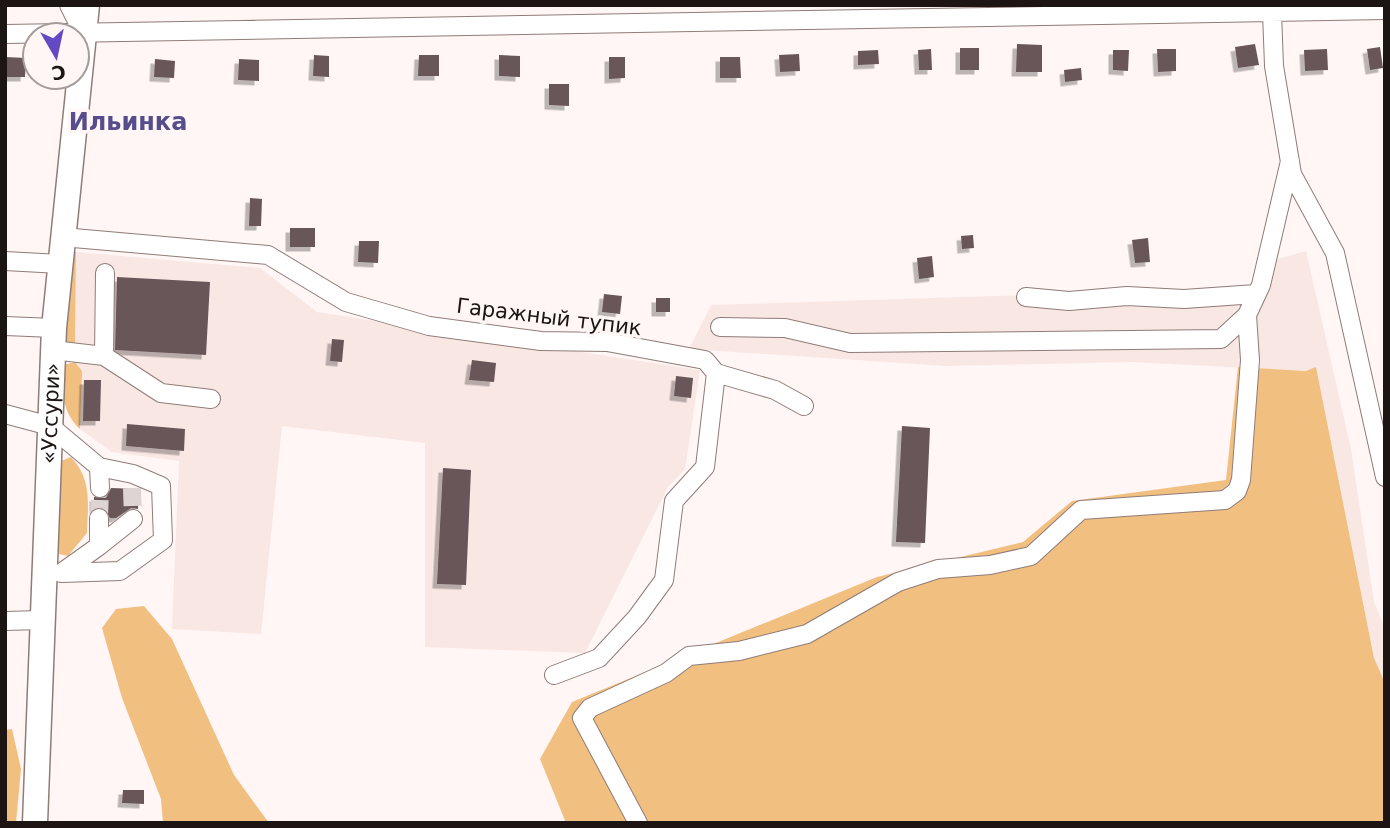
<svg xmlns="http://www.w3.org/2000/svg" width="1390" height="828" font-family="'DejaVu Sans',sans-serif">
<style>
.built{fill:#f9e7e4}
.green{fill:#f1bf80}
.building{fill:#685658;filter:url(#shadow)}
.lines{fill:none;stroke-linecap:round;stroke-linejoin:round}
.minor-tunnel{stroke:#ddd4d3;stroke-width:18;stroke-dasharray:18 9;stroke-linecap:butt}
.minor-casing{stroke:#8f7c78;stroke-width:20}
.highway-casing{stroke:#8f7c78;stroke-width:27}
.minor{stroke:#fff;stroke-width:18}
.highway{stroke:#fff;stroke-width:24}
.labels{text-anchor:middle;dominant-baseline:central;stroke-width:7;stroke-linejoin:round;paint-order:stroke}
.street-label{font-size:21px;fill:#1c1514;stroke:#fff6f5}
.quarter-label{font-size:24px;font-weight:bold;fill:#554d8c;stroke:#fff6f5}
</style>
<defs>
<filter id="shadow"><feDropShadow dx="-4.5" dy="4.5" stdDeviation="0" flood-color="#0004"/></filter>
</defs>
<rect width="100%" height="100%" fill="#fff6f5"/>
<!-- built -->
<path class="built" d="M1306 251 1351 449 1374 602 1385 628V683L1374 658 1316 368 1306 371 1131 362 946 366 689 349 711 305 1251 288 1278 259Z
M76 252 260 268 317 312 700 370 685 469 668 487 585 653 425 647V443L282 426 261 634 172 629 179 461 112 452 80 429 82 371 75 362Z"/>
<!-- green -->
<path class="green" d="M76 252 75 350 61 336 70 254Z
M75 362 82 371 80 429C61 411 62 390 63 365Z
M1238 367 1306 371 1316 367 1374 658 1385 683V823H566L540 759 572 702 877 577 1023 542 1072 501 1226 480Z
M71 457C92 479 88 504 87 533L68 556 59 554 50 535 53 472 61 461Z
M144 606 172 639 234 775 269 823H163L161 799 122 698 102 628 116 609Z
M12 729 21 769 16 823H5V730Z"/>
<!-- building -->
<path class="building" d="M1017 44 1042 45V72H1016Z
M1255 44 1259 65 1238 68 1235 47Z
M1380 47 1383 68 1370 70 1367 49Z
M960 48H979V70H960Z
M931 49 932 70H919L918 50Z
M1157 49H1176V71L1158 72Z
M1327 49 1328 70 1305 71 1304 50Z
M878 50 879 64 858 65V51Z
M1113 50H1129L1128 71 1113 70Z
M799 54 800 71 780 72 779 55Z
M314 55 329 56V77L313 76Z
M419 55H439V76H418Z
M499 55 520 56V77L499 76Z
M5 57 26 58 25 77H5Z
M609 57H625V78L609 79Z
M720 57H740L741 78H720Z
M155 59 175 61 174 78 154 77Z
M239 59 259 60V81L238 80Z
M1081 68 1082 80 1065 82 1064 70Z
M549 84H569V106L549 105Z
M250 198 262 199 261 226H249Z
M290 228H315V247H290Z
M973 235 974 248 962 249 961 236Z
M1148 238 1150 262 1135 263 1132 240Z
M359 241H379L378 263 358 262Z
M932 256 934 277 919 279 917 258Z
M117 277 210 282 206 355 115 350Z
M604 294 622 296 620 314 602 312Z
M656 298H670V312H656Z
M332 339 344 340 342 362 330 361Z
M472 360 496 363 494 382 469 380Z
M676 376 693 378 691 398 674 396Z
M84 380H101L100 421H83Z
M127 424 185 429 184 451 126 446Z
M902 426 930 428 925 543 896 542Z
M443 468 471 470 466 585 437 584Z
M111 488 138 489V509L131 508 116 518H110L104 508H94V497L106 498Z
M123 790H144V804L122 803Z"/>
<g class="lines">
<!-- minor-tunnel -->
<path class="minor-tunnel" d="M132 488 133 519
M99 518 100 488"/>
<!-- minor casing -->
<g class="minor-casing">
<path id="minor" d="M69 5 83 33
M1272 12 1274 66 1292 174 1335 253 1385 477
M5 34 1385 10
M62 237 268 255 346 302 429 326 541 341 607 342 705 360 716 373 705 467 674 501 664 580 637 617 599 658 554 675
M5 261 60 264
M1026 297 1069 301 1127 296 1184 299 1256 294
M5 326 54 328
M720 327 785 328 850 343 1221 339 1247 315 1261 285 1290 161
M53 350 104 356 161 393 211 399
M104 356 105 273
M716 373 775 390 804 406
M5 414 50 426 99 467 100 488
M99 546 133 519
M61 573 99 546V518
M62 573 120 571 163 540 161 486 133 474 99 467
M5 621 43 620
M638 823 582 718 590 708 666 673 689 656 739 651 807 634 898 582 938 569 990 565 1031 556 1081 510 1225 500 1237 491 1241 480 1250 360 1247 315"/>
</g>
<!-- highway casing -->
<g class="highway-casing">
<g id="highway">
<path id="s1" d="M35 823 54 328 87 5"/>
</g>
</g>
<!-- minor -->
<use href="#minor" class="minor"/>
<!-- highway -->
<use href="#highway" class="highway"/>
</g>
<g class="labels">
<!-- street labels -->
<g class="street-label">
<text transform="translate(549 317) rotate(7)">Гаражный тупик</text>
<text stroke="none"><textPath href="#s1" startOffset="410">«Уссури»</textPath></text>
</g>
<!-- quarter labels -->
<g class="quarter-label">
<text x="128" y="122">Ильинка</text>
</g>
</g>
<!-- border -->
<rect width="1390" height="828" fill="none" stroke="#1c1514" stroke-width="14"/>
<!-- north arrow -->
<g transform="translate(56 56) rotate(171)"><circle r="33" fill="#fff6f5" stroke="#a49c9b" stroke-width="2"/>
<path d="M0-5L12 26L0 18L-12 26Z" fill="#6349c2"/>
<text y="-10" font-size="19" font-weight="bold" text-anchor="middle" fill="#1c1514">С</text>
</g>
</svg>
